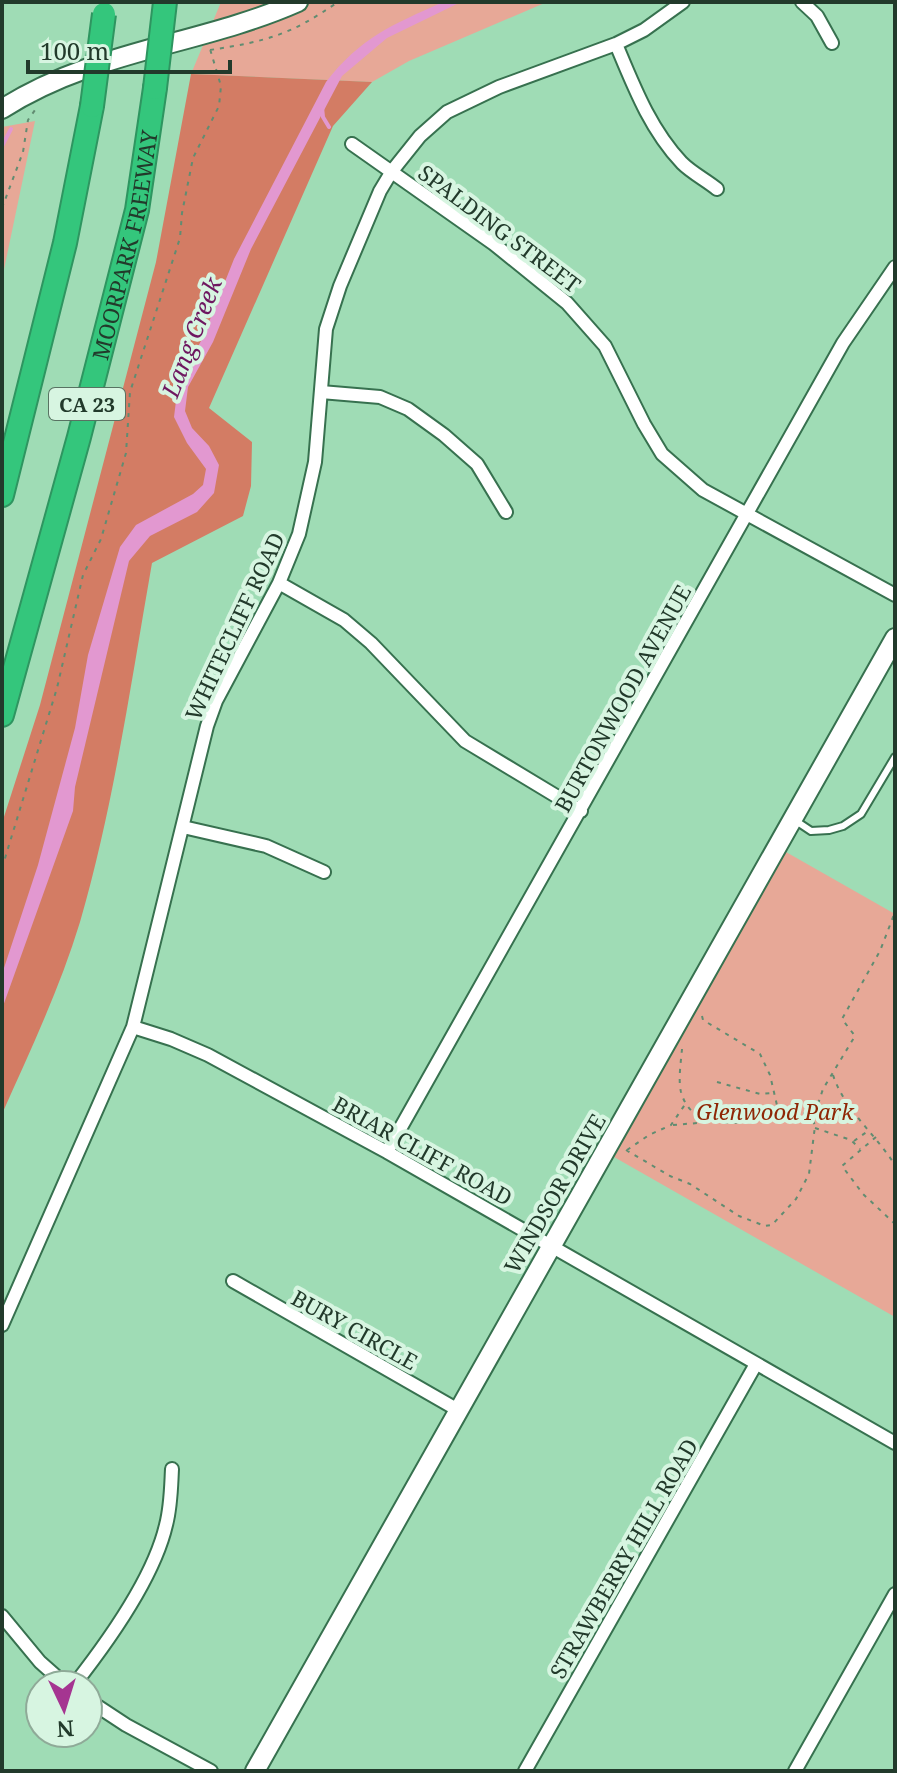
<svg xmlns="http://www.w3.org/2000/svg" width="897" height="1773" font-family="'Noto Serif',serif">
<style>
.green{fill:#e7a897}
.forest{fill:#d37c64}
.water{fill:#e298d0}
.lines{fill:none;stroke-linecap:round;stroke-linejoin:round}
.stream{stroke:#e298d0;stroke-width:4}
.lane-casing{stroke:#37714f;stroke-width:10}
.street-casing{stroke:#37714f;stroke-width:16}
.secondary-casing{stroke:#37714f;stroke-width:22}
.highway-casing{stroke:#2e9560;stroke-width:26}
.path{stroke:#618c71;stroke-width:2;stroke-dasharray:4 6;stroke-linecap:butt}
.lane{stroke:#fff;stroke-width:6}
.street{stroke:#fff;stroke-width:12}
.secondary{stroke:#fff;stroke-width:18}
.highway{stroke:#34c67c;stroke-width:22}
.highway-bridge-casing{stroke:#2e9560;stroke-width:26;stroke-linecap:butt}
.highway-bridge{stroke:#34c67c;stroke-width:22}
.labels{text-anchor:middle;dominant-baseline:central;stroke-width:8;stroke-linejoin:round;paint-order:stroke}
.shield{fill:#d7f5e1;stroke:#587262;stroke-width:2}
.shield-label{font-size:20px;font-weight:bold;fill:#223a2b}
.street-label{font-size:22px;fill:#223a2b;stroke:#d7f5e1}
.park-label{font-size:22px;font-style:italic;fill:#8f2706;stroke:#d7f5e1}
.water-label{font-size:24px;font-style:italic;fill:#6e1760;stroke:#d7f5e1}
</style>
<rect width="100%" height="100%" fill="#9fdcb5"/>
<!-- green -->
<path class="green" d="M221 2H547L409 61 372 82 191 74Z
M35 121 2 279V127Z
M786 852 895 914V1317L614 1157Z"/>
<!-- forest -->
<path class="forest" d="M191 74 372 82 333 126 209 408 252 442 251 486 243 516 152 563C131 682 114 805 80 922 60 988 30 1051 2 1114V823L40 705 156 262Z"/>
<!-- water -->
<path class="water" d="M443 2H461L387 38 342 76 251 249 213 342 188 387 185 411 192 428 209 446 219 465 214 493 197 512 150 536 129 561 75 787 73 811 2 1009V974L38 865 75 728 88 655 120 547 136 525 193 494 203 485 206 469 187 443 174 417 178 385 203 337 234 259 326 82C361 37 392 25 443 2Z"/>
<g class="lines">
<!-- stream -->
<path class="stream" d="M322 107 323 117 329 127
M2 146 11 129"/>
<!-- lane casing -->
<g class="lane-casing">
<path id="lane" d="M796 821 811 831 829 830 843 826 861 814 895 757"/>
</g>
<!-- street casing -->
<g class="street-casing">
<path id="street" d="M802 2 817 16 832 43
M616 44C634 87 650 129 682 163 692 173 706 180 717 189
M352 144 494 244 567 303 605 346 644 424 662 454 703 490 895 595
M321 392 380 397 408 409 444 435 477 464 506 512
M279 583 344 620 371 643 465 741 581 811
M183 827 266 846 324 872
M133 1027 171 1039 208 1055 387 1152 895 1443
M387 1152 843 343 895 267
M233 1281 458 1410
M2 1325 133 1027 207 726 216 701 279 583 299 534 315 462 326 329 340 286 380 191 392 171 420 136 447 112 499 87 616 44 644 30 683 2
M2 1616 40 1662 66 1685
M74 1685C107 1643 154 1577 166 1525 171 1506 171 1488 172 1469
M88 1700 126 1725 211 1771
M525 1771 756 1364
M795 1771 895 1594"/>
</g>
<!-- secondary casing -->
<g class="secondary-casing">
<path id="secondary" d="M2 109C94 50 201 45 298 2
M255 1771 895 638"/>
</g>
<!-- highway casing -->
<g class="highway-casing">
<g id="highway">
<path d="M2 495 65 243 92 106"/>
<path id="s1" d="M2 715 79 437 137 210 155 88"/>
</g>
</g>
<!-- path -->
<path class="path" d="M210 50C268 41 290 35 338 2
M2 208 23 152 28 120 35 110
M2 868 57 688 83 575 101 539 126 453 130 392 180 238 182 213 193 158 219 106 221 86 210 49
M702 1016 703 1020 760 1054 770 1075 779 1114
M682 1049C681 1061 678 1080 681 1092 693 1136 748 1122 779 1115 789 1113 801 1114 811 1113L817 1107 823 1089 855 1036 842 1019 880 951 895 912
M833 1075C844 1109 876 1135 895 1165
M717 1082 760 1094 773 1093
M673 1125 710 1122
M815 1128 851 1140 860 1149
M876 1137 842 1166 863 1194 895 1224
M854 1141 868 1131
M626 1150 670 1176 690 1184 739 1216 765 1226 772 1225 796 1199 809 1174 815 1126 811 1114
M627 1150 649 1135 671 1125 686 1103"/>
<!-- lane -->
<use href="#lane" class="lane"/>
<!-- street -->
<use href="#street" class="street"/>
<!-- secondary -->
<use href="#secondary" class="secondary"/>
<!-- highway -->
<use href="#highway" class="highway"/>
<!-- highway-bridge casing -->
<g class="highway-bridge-casing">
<path id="highway-bridge" d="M155 88 165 2
M92 106 104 14"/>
</g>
<!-- highway-bridge -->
<use href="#highway-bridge" class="highway-bridge"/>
</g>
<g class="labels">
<!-- shield labels -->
<rect class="shield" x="49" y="388" width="76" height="32" rx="6"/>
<g class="shield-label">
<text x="87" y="404">CA 23</text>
</g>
<!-- street labels -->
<g class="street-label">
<text transform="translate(500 228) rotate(37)">SPALDING STREET</text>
<text stroke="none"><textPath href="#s1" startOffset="486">MOORPARK FREEWAY</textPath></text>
<text transform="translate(234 626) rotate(-65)">WHITECLIFF ROAD</text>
<text transform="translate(622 698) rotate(-61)">BURTONWOOD AVENUE</text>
<text transform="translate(423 1150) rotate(29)">BRIAR CLIFF ROAD</text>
<text transform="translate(554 1193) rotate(-60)">WINDSOR DRIVE</text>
<text transform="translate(355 1329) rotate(29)">BURY CIRCLE</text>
<text transform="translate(623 1558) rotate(-60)">STRAWBERRY HILL ROAD</text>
</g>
<!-- park labels -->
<g class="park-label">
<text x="775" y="1111">Glenwood Park</text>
</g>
<!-- water labels -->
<g class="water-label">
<text transform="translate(191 337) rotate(-69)">Lang Creek</text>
</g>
</g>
<!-- border -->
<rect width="897" height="1773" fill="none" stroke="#223a2b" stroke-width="8"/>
<!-- north arrow -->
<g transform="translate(64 1709) rotate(176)"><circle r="38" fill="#d7f5e1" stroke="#8faa98" stroke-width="2"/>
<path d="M0-6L14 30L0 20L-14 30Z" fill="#a53591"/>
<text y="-12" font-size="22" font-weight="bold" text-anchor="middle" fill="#223a2b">N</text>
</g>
<!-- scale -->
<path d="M28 60v12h202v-12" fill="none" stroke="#223a2b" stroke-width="4"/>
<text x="40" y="60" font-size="24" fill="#223a2b" stroke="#d7f5e1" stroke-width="6" paint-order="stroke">100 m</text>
</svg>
